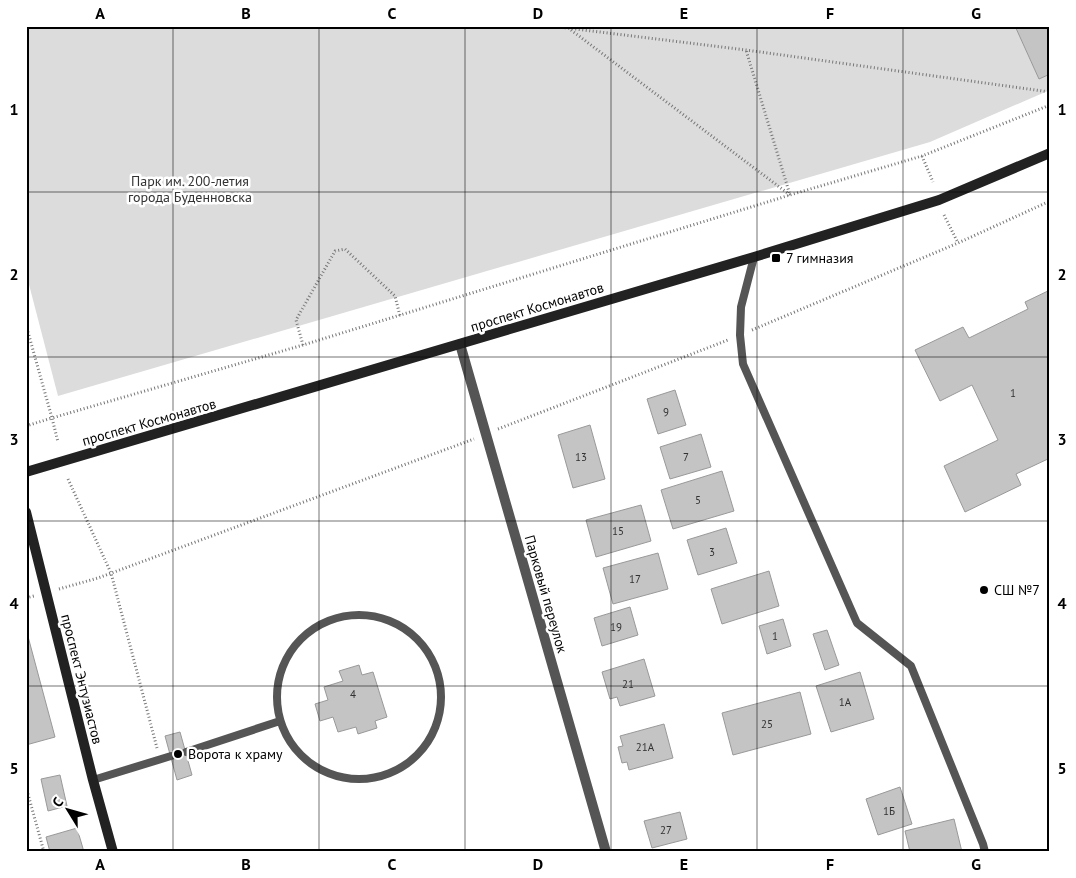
<svg xmlns="http://www.w3.org/2000/svg" width="1076" height="878" font-family="'PT Sans',sans-serif">
<style>
.green{fill:#dcdcdc}
.building{fill:#c4c4c4;stroke:#999}
.lines{fill:none;stroke-linecap:round;stroke-linejoin:round}
.path{stroke:#777;stroke-width:3;stroke-dasharray:1 2.5;stroke-linecap:butt}
.lane{stroke:#555;stroke-width:8}
.street{stroke:#555;stroke-width:10}
.secondary{stroke:#222;stroke-width:10}
.grid{fill:none;stroke:#000;stroke-width:1;stroke-opacity:0.55}
.poi-dot{fill:#000;stroke:#fff;stroke-width:2}
.labels{text-anchor:middle;dominant-baseline:central;stroke-width:5;stroke-linejoin:round;paint-order:stroke}
.number-label{font-size:11px;fill:#313131}
.park-label{font-size:14px;fill:#333;stroke:#fff}
.poi-label{font-size:14px;fill:#000;stroke:#fff;text-anchor:start}
.street-label{font-size:14px;fill:#000;stroke:#fff}
.neatline{fill:none;stroke:#000;stroke-width:2}
.grid-label{font-size:16px;text-anchor:middle;font-weight:bold;fill:#000}
</style>
<rect width="100%" height="100%" fill="#fff"/>
<!-- green -->
<path class="green" d="M26 26H1050V90L930 142 58 396 26 273Z"/>
<!-- building -->
<path class="building" d="M1015 26H1050V74L1039 79Z
M1050 290V458L1016 474 1021 485 965 512 944 466 998 440 972 385 940 401 915 350 963 327 969 338 1028 309 1025 302Z
M675 390 686 425 658 434 647 399Z
M590 425 605 479 573 488 558 435Z
M701 434 711 467 670 479 660 447Z
M722 471 734 511 673 529 661 490Z
M641 505 651 541 596 557 586 520Z
M726 528 737 563 698 575 687 540Z
M658 553 668 589 613 604 603 568Z
M769 571 779 606 722 624 711 589Z
M630 607 638 635 602 646 594 618Z
M783 619 791 646 767 654 759 626Z
M26 629 55 737 26 745Z
M827 630 839 665 825 670 813 634Z
M644 659 655 696 620 706 617 697 610 699 602 672Z
M359 665 362 675 373 672 387 717 375 721 377 728 358 734 356 727 338 732 333 717 320 721 315 704 328 700 324 687 343 681 339 671Z
M860 672 874 719 831 732 816 686Z
M800 692 811 734 733 755 722 713Z
M664 724 673 758 629 770 627 762 622 763 618 747 623 746 620 736Z
M180 732 192 775 177 780 165 736Z
M60 775 67 806 48 811 41 779Z
M900 787 912 824 878 835 866 799Z
M680 812 687 839 652 848 644 821Z
M954 819 962 852H910L905 831Z
M77 828 84 852H50L46 837Z"/>
<g class="lines">
<!-- path -->
<path class="path" d="M551 26 746 50 1050 92
M571 30 790 195 746 50
M922 156 933 182
M944 215 958 243
M26 325 52 418 303 345 790 195 922 156 1050 105
M752 330 958 243 1050 201
M303 345 296 320 335 251 345 249 395 296 400 316
M26 426 52 418 58 442
M498 429 728 340
M68 479 111 573 157 748
M59 589 98 578 474 439
M26 598 34 596
M26 787 44 852"/>
<!-- lane -->
<path class="lane" d="M754 257 741 307 740 335 743 364 857 623 911 666 983 844 985 852
M277 697a82 82 0 1 1 164 0a82 82 0 1 1-164 0Z
M186 752 280 721
M93 780 171 756"/>
<!-- street -->
<path class="street" d="M460 344 606 852"/>
<!-- secondary -->
<path class="secondary" d="M26 472 754 257 939 200 1050 153
M26 512 93 780 113 852"/>
</g>
<!-- grid -->
<path class="grid" d="M173 26V852M319 26V852M465 26V852M611 26V852M757 26V852M903 26V852M26 192H1050M26 357H1050M26 521H1050M26 686H1050"/>
<!-- markers -->
<g class="poi-dot">
<rect x="771" y="253" width="10" height="10" rx="2.5"/>
<circle cx="984" cy="590" r="5"/>
<circle cx="178" cy="754" r="5"/>
</g>
<g class="labels">
<!-- number labels -->
<g class="number-label">
<text x="1013" y="393">1</text>
<text x="666" y="412">9</text>
<text x="581" y="457">13</text>
<text x="686" y="457">7</text>
<text x="698" y="500">5</text>
<text x="618" y="531">15</text>
<text x="712" y="552">3</text>
<text x="635" y="579">17</text>
<text x="616" y="627">19</text>
<text x="775" y="636">1</text>
<text x="628" y="684">21</text>
<text x="353" y="694">4</text>
<text x="845" y="702">1А</text>
<text x="767" y="724">25</text>
<text x="645" y="747">21А</text>
<text x="889" y="811">1Б</text>
<text x="666" y="830">27</text>
</g>
<!-- park labels -->
<g class="park-label">
<text x="190" y="181">Парк им. 200-летия<tspan x="190" dy="16">города Буденновска</tspan></text>
</g>
<!-- poi labels -->
<g class="poi-label">
<text x="786" y="258">7 гимназия</text>
<text x="994" y="590">СШ №7</text>
<text x="188" y="754">Ворота к храму</text>
</g>
<!-- street labels -->
<g class="street-label">
<text transform="translate(537 307) rotate(-17)">проспект Космонавтов</text>
<text transform="translate(149 422) rotate(-16)">проспект Космонавтов</text>
<text transform="translate(546 594) rotate(74)">Парковый переулок</text>
<text transform="translate(82 679) rotate(76)">проспект Энтузиастов</text>
</g>
</g>
<!-- border -->
<rect width="1076" height="878" fill="none" stroke="#ffffff" stroke-width="55"/>
<!-- north arrow -->
<g transform="translate(68 810) rotate(307)" stroke="#ffffff" stroke-width="4" paint-order="stroke">
<path d="M0-4L9 19L0 12L-9 19Z" fill="#000000"/>
<text y="-8" font-size="14" font-weight="bold" text-anchor="middle" fill="#000000">С</text>
</g>
<rect x="28" y="28" width="1020" height="822" class="neatline"/>
<g class="grid-label">
<text x="100" y="19">A</text>
<text x="246" y="19">B</text>
<text x="392" y="19">C</text>
<text x="538" y="19">D</text>
<text x="684" y="19">E</text>
<text x="830" y="19">F</text>
<text x="976" y="19">G</text>
<text x="14" y="115">1</text>
<text x="1062" y="115">1</text>
<text x="14" y="280">2</text>
<text x="1062" y="280">2</text>
<text x="14" y="445">3</text>
<text x="1062" y="445">3</text>
<text x="14" y="609">4</text>
<text x="1062" y="609">4</text>
<text x="14" y="774">5</text>
<text x="1062" y="774">5</text>
<text x="100" y="870">A</text>
<text x="246" y="870">B</text>
<text x="392" y="870">C</text>
<text x="538" y="870">D</text>
<text x="684" y="870">E</text>
<text x="830" y="870">F</text>
<text x="976" y="870">G</text>
</g>
</svg>
